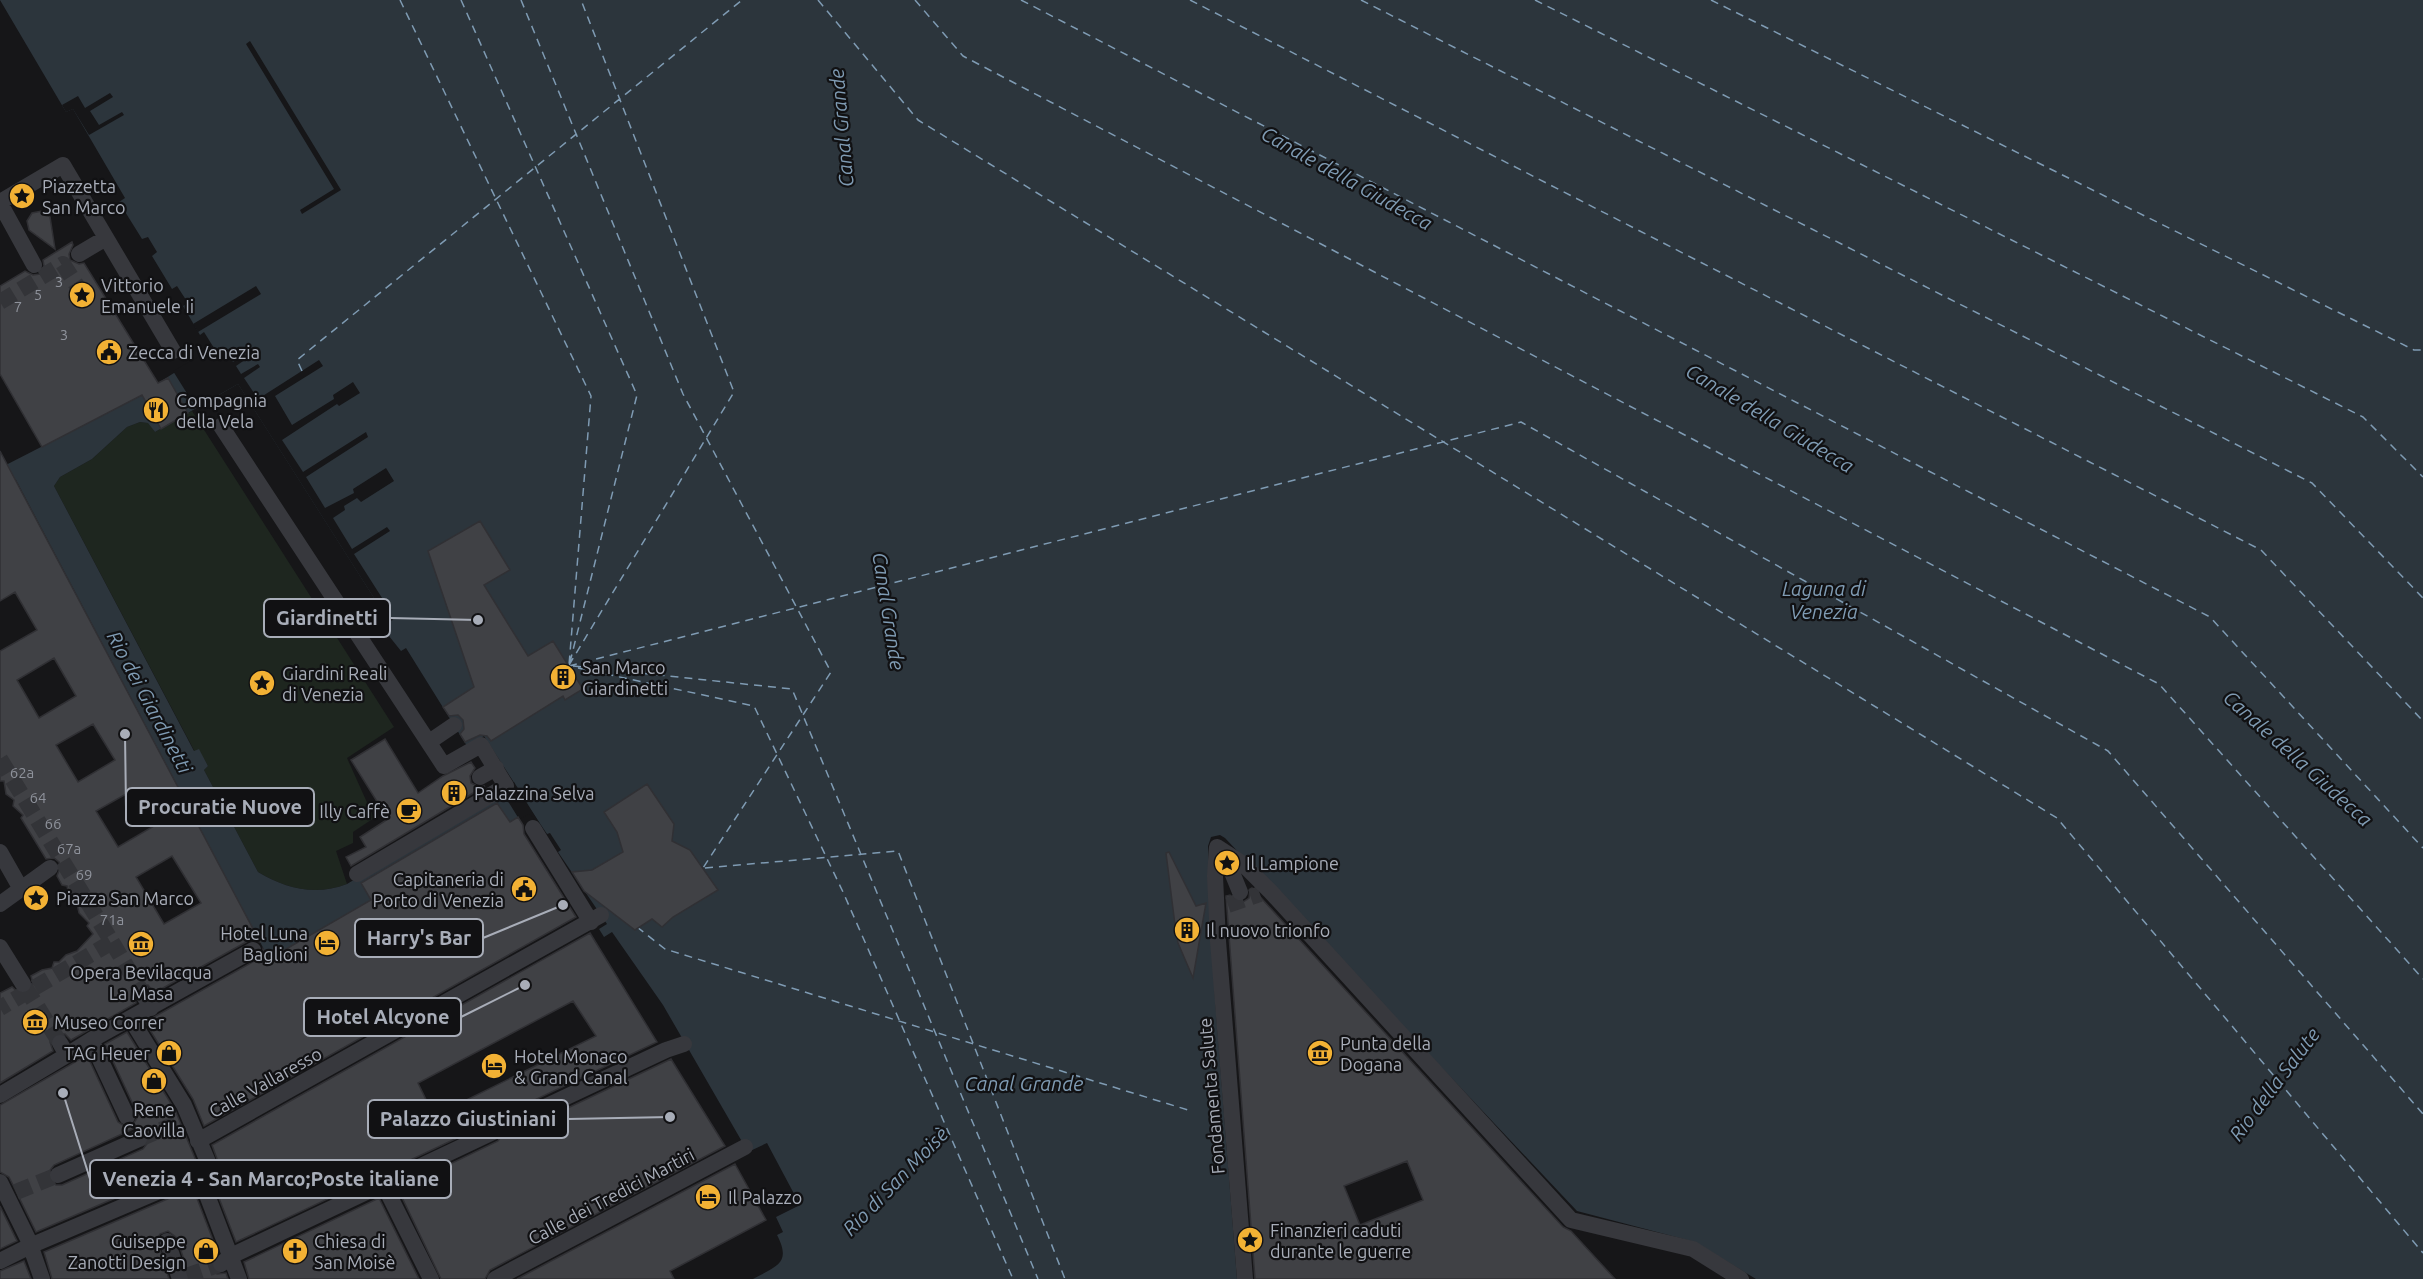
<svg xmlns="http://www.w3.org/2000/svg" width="2423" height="1279" font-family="Ubuntu,sans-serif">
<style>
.green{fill:#1e261f}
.water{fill:#2c353c;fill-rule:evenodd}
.pier{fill:#161618}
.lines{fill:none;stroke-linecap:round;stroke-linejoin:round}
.ferry{stroke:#7f9bb3;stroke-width:1.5;stroke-dasharray:8 6;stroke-linecap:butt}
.building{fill:#404145;stroke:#303034;stroke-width:1.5;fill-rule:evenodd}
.pedestrian-tunnel{stroke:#333438;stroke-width:16;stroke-dasharray:16 8;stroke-linecap:butt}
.pedestrian{stroke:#37383d;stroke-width:16}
.labels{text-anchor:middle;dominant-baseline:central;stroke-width:4.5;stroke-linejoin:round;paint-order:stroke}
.number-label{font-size:15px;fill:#8e929b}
.poi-label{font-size:18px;fill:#a8adb8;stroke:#111113;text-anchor:start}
.street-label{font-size:18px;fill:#a8adb8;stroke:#111113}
.water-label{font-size:20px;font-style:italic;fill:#7f9bb3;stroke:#111113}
.leader{fill:none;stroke:#a8adb8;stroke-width:2}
.callout-dot{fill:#a8adb8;stroke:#111113;stroke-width:2}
.callout{fill:#111113;stroke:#a8adb8;stroke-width:2}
.callout-label{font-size:20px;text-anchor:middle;font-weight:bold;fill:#a8adb8}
</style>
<rect width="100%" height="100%" fill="#161618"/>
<!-- green -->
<path class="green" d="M192 411 394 727 347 758 374 818 353 832V843L336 851 347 884C316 896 286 889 258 872L204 770 208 766 199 750 195 752 54 486 60 477 92 459 127 427 140 422 149 423 155 432Z"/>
<!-- water -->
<path class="water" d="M0 0H2423V1279H1756L1695 1242 1577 1211 1225 838 1220 835 1211 837 1208 846 1215 999 1237 1279H753C776 1266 792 1264 777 1235L783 1232 776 1217 800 1205 767 1143 748 1152 663 1005 612 932 604 937 599 929 607 924 558 852 561 850 550 833 547 834 531 810 269 959 16 480 0 468 160 386 158 383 214 348 204 332 200 335 183 306 188 303 177 286 172 289 152 256 157 252 148 237 142 239 119 202 125 198 73 109 66 112ZM238 384 374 598 365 604 387 637 389 636 401 651 406 648 467 746 484 736 515 784 347 884C316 896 286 889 258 872L204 770 208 766 199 749 194 751 54 486 60 477 92 459 127 427 140 422 148 423 155 432Z"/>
<!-- pier -->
<path class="pier" d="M250 41 341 190 302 214 300 210 334 189 246 44Z
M110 93 113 97 90 111 99 125 122 112 124 115 89 135 73 109 66 112 62 105 78 96 85 108Z
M256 286 261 294 198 332 193 324Z
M214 348 217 352 224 348 233 362 250 352 252 355 236 366 241 374 258 364 260 367 244 378 258 399 319 360 323 366 275 396 292 425 334 399 333 395 353 382 360 393 339 406 337 404 282 440 303 472 366 432 368 437 306 477 325 508 354 493 353 489 386 468 394 481 361 502 357 498 344 506 345 510 333 518 352 549 387 527 390 531 354 554 384 601 382 603 393 620 390 621 379 604 369 610 365 604 374 598 238 384 215 397 217 400 198 411 173 371Z
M514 782 540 824 538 825 530 814 519 819 501 790Z"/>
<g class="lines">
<!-- ferry -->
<path class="ferry" d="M400 0 591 396 569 665
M461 0 637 395 570 662
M521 0 683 394 831 672 703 868
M818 0 918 120 2057 818 2423 1253
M915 0 963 56 2159 684 2423 979
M1021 0 2210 617 2423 848
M1190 0 2261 550 2423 721
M1361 0 2312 483 2423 598
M1535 0 2363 417 2423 477
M1711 0 2414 350H2423
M302 371 297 360 742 0
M569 665 734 392 581 0
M569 666 1521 422 2108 751 2423 1114
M573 666 792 689 1038 1279
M578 668 754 706 843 892 1013 1279
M705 868 898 851 1065 1279
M637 927 665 949 1188 1110"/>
</g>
<!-- building -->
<path class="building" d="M42 211 50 217 55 249 29 230 27 221 32 213Z
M72 242 73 245 69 254 70 260 79 264 84 263 158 383 168 378 188 413 161 429 142 395 42 447 0 374V286L25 271 33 275 40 274 44 266 43 260Z
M0 451 260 942 254 940 248 941 154 993 148 985H138L133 993 136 1003 71 1040 65 1034H54L50 1042 53 1051 0 1083V993L12 987 19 993H29L33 984 31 976 42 970 52 968 54 962H59L66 955 77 951 93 934 87 926 89 923 79 913 76 899 70 900 67 886 62 885 57 876 60 868 59 862 54 858 46 859 21 818 23 815 13 806 14 800 6 794 4 781H0V651L37 630 15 592 0 601ZM54 658 76 696 39 718 17 680ZM93 724 115 760 78 782 56 745ZM133 790 154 826 118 847 96 811ZM172 856 201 903 164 924 136 877Z
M480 521 510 570 484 585 528 656 553 641 583 689 565 700 563 696 491 741 487 736 480 735 465 742 460 734 464 729 463 720 458 715 449 716 443 707 474 687 428 551Z
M385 739 418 793 443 776 471 762 475 768 470 776 471 783 479 787 485 786 351 866 346 857 366 847 360 837 388 819 351 760Z
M647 784 674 824 672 841 690 850 718 890 673 917 662 927 652 919 635 930 584 891 572 872 592 870 623 852 617 832 604 812Z
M497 803 510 822 518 817 523 825 524 834 576 917 204 1126 193 1099 145 1022 258 959 262 955 263 949 269 959 371 900 361 883Z
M1169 852 1196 906 1206 903 1193 978 1178 943 1175 925 1166 853Z
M1252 888 1563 1227 1571 1231 1615 1279H1255L1226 896 1230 895 1234 901 1243 902 1249 898 1250 889ZM1407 1161 1423 1200 1360 1225 1344 1186Z
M590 933 657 1042 526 1104 520 1113 521 1119 529 1124H534L671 1059 725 1146 490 1270 485 1279H441L398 1189 498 1141 503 1133V1128L494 1122 489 1123 236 1242 212 1180 219 1176 221 1170 212 1145ZM573 1001 596 1036 434 1116 418 1083Z
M127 1032 175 1110 197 1163 36 1232 9 1177 0 1172V1105L87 1055 118 1122 126 1127 132 1126 137 1118V1113L105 1044ZM135 1128H141L149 1135V1141L143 1149 62 1185H56L49 1180 48 1173 54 1165Z
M735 1164 766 1220 670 1271 674 1279H517Z
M193 1188 218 1253 212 1260 211 1266 217 1274 226 1273 228 1279H190L177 1238 168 1231 160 1234 157 1240 169 1279H52L44 1252Z
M379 1198 419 1279H249L244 1262Z
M0 1206 17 1241 0 1249Z
M24 1261 31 1279H0V1271Z"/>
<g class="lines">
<!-- pedestrian-tunnel -->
<path class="pedestrian-tunnel" d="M0 302 63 264 79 289
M0 759 112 942 0 1008
M1228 905 1260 894
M112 942 143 994
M25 987 60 1043
M493 1132 530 1114
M139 1139 180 1122
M16 1192 58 1175
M186 1276 221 1264"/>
<!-- pedestrian -->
<path class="pedestrian" d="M0 202 63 165 173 351
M0 203 34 265
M79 254 106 238
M221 426 444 766 481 745 506 786 357 874
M429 742 454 725
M480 777 496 768
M533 828 591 922
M0 852 21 889
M1231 870 1240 892
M0 904 50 868
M0 947 23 984
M143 994 151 1008
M91 1040 253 950
M60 1043 67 1055 91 1040 127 1117
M0 1095 67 1055
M530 1114 666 1050 684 1044
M198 1141 601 915
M199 1174 239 1279
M58 1175 139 1139 138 1138
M0 1182 28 1239 42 1279
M384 1185 431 1279
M167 1241 180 1279
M0 1261 30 1246 211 1169 184 1105 131 1019
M221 1264 231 1256 493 1132
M495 1279 745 1147
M1245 1279 1218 941 1215 876 1217 847 1243 864 1270 891 1571 1220 1693 1249 1741 1279"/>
</g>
<!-- icons -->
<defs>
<g id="sight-disc" transform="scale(1.35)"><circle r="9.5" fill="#f2b134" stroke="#111113"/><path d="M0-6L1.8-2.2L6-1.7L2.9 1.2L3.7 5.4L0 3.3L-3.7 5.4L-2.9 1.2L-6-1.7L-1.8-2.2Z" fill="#111"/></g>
<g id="civic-disc" transform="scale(1.35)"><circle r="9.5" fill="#f2b134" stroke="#111113"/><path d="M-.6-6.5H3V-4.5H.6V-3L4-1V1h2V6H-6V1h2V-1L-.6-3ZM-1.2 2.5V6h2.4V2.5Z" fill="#111"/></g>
<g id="restaurant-disc" transform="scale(1.35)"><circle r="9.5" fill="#f2b134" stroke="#111113"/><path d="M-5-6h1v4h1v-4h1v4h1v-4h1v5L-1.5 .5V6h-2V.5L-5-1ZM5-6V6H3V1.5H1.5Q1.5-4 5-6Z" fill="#111"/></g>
<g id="building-disc" transform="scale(1.35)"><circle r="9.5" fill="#f2b134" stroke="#111113"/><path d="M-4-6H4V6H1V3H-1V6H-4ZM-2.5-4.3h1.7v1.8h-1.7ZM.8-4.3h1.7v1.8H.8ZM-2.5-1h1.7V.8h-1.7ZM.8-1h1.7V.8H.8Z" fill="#111"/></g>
<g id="cafe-disc" transform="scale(1.35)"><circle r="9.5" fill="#f2b134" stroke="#111113"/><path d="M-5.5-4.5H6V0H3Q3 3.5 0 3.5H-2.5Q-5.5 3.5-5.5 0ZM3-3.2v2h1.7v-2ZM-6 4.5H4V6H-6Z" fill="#111"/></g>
<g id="hotel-disc" transform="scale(1.35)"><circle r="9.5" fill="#f2b134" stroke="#111113"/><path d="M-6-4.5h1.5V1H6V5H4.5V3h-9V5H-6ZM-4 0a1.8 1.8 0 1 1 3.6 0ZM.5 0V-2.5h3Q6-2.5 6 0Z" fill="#111"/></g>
<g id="museum-disc" transform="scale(1.35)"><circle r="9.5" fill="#f2b134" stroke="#111113"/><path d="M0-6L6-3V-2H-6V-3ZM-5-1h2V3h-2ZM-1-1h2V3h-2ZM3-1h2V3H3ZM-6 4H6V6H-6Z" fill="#111"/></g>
<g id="shop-disc" transform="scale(1.35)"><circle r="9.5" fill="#f2b134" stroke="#111113"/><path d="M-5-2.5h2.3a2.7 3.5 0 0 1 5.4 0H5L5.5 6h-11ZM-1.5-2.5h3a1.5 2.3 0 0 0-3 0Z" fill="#111"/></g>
<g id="church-disc" transform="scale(1.35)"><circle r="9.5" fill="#f2b134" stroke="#111113"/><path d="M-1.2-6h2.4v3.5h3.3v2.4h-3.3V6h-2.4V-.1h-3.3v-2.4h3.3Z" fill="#111"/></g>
</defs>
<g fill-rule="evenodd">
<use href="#sight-disc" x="22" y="196"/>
<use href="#sight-disc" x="82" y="295"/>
<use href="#civic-disc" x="109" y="352"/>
<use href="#restaurant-disc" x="156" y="410"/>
<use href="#building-disc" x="563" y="677"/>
<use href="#sight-disc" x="262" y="683"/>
<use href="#building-disc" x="454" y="793"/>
<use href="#cafe-disc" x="409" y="811"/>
<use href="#sight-disc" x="1227" y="863"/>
<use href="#civic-disc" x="524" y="889"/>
<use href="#sight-disc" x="36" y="898"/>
<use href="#building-disc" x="1187" y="930"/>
<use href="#hotel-disc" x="327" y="943"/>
<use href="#museum-disc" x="141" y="944"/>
<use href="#museum-disc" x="35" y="1022"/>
<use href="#shop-disc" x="169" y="1053"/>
<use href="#museum-disc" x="1320" y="1053"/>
<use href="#hotel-disc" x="494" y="1066"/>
<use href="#shop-disc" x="154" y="1081"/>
<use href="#hotel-disc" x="708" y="1197"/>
<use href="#sight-disc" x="1250" y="1240"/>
<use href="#shop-disc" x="206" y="1251"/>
<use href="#church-disc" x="295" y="1251"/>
</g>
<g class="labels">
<!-- number labels -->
<g class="number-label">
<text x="59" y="281">3</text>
<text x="38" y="294">5</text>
<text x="18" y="306">7</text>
<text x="64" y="334">3</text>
<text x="22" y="772">62a</text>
<text x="38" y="797">64</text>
<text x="53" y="823">66</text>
<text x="69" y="848">67a</text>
<text x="84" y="874">69</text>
<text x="112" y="919">71a</text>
</g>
<!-- poi labels -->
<g class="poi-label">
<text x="42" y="186">Piazzetta<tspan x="42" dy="21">San Marco</tspan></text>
<text x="101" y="285">Vittorio<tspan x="101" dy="21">Emanuele Ii</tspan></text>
<text x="128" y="352">Zecca di Venezia</text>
<text x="176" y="400">Compagnia<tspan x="176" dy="21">della Vela</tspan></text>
<text x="582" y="667">San Marco<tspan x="582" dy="21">Giardinetti</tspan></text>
<text x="282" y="673">Giardini Reali<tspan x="282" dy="21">di Venezia</tspan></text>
<text x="474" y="793">Palazzina Selva</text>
<text x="390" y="811" text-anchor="end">Illy Caffè</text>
<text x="1246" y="863">Il Lampione</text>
<text x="504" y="879" text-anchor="end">Capitaneria di<tspan x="504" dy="21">Porto di Venezia</tspan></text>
<text x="56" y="898">Piazza San Marco</text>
<text x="1206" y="930">Il nuovo trionfo</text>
<text x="308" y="933" text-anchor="end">Hotel Luna<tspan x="308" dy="21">Baglioni</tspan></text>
<text x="141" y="972" text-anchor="middle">Opera Bevilacqua<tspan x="141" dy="21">La Masa</tspan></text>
<text x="54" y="1022">Museo Correr</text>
<text x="1340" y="1043">Punta della<tspan x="1340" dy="21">Dogana</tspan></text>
<text x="150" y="1053" text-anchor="end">TAG Heuer</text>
<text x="514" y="1056">Hotel Monaco<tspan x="514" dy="21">&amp; Grand Canal</tspan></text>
<text x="154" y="1109" text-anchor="middle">Rene<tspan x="154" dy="21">Caovilla</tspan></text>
<text x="728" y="1197">Il Palazzo</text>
<text x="1270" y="1230">Finanzieri caduti<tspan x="1270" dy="21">durante le guerre</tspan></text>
<text x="186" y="1241" text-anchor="end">Guiseppe<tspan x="186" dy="21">Zanotti Design</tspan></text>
<text x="314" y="1241">Chiesa di<tspan x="314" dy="21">San Moisè</tspan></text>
</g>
<!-- street labels -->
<g class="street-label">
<text transform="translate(265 1082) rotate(-29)">Calle Vallaresso</text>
<text transform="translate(1211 1096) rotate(-95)">Fondamenta Salute</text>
<text transform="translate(611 1196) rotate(-28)">Calle dei Tredici Martiri</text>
</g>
<!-- water labels -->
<g class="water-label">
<text transform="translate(841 128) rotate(-95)">Canal Grande</text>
<text transform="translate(1347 178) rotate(29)">Canale della Giudecca</text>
<text transform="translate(1770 418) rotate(31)">Canale della Giudecca</text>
<text x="1824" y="588">Laguna di<tspan x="1824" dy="23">Venezia</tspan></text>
<text transform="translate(889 611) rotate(81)">Canal Grande</text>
<text transform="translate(150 702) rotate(62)">Rio dei Giardinetti</text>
<text transform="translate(2298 758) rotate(42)">Canale della Giudecca</text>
<text x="1024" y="1083">Canal Grande</text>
<text transform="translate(2274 1084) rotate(-53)">Rio della Salute</text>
<text transform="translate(895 1181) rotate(-46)">Rio di San Moisè</text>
</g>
</g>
<!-- callouts -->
<path class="leader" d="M478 620L390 618M125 734L126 807M563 905L483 938M525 985L461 1017M670 1117L568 1119M63 1093L90 1179"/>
<g class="callout-dot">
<circle cx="478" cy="620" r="6"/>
<circle cx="125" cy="734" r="6"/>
<circle cx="563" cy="905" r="6"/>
<circle cx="525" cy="985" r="6"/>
<circle cx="670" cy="1117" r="6"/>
<circle cx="63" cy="1093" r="6"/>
</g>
<g class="callout">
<rect x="264" y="599" width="126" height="38" rx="6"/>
<rect x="126" y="788" width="188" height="38" rx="6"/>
<rect x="355" y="919" width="128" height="38" rx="6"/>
<rect x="304" y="998" width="157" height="38" rx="6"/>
<rect x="368" y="1100" width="200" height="38" rx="6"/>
<rect x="90" y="1160" width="361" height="38" rx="6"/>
</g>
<g class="callout-label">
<text x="327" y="625">Giardinetti</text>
<text x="220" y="814">Procuratie Nuove</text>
<text x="419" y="945">Harry's Bar</text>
<text x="383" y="1024">Hotel Alcyone</text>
<text x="468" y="1126">Palazzo Giustiniani</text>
<text x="271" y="1186">Venezia 4 - San Marco;Poste italiane</text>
</g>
</svg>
